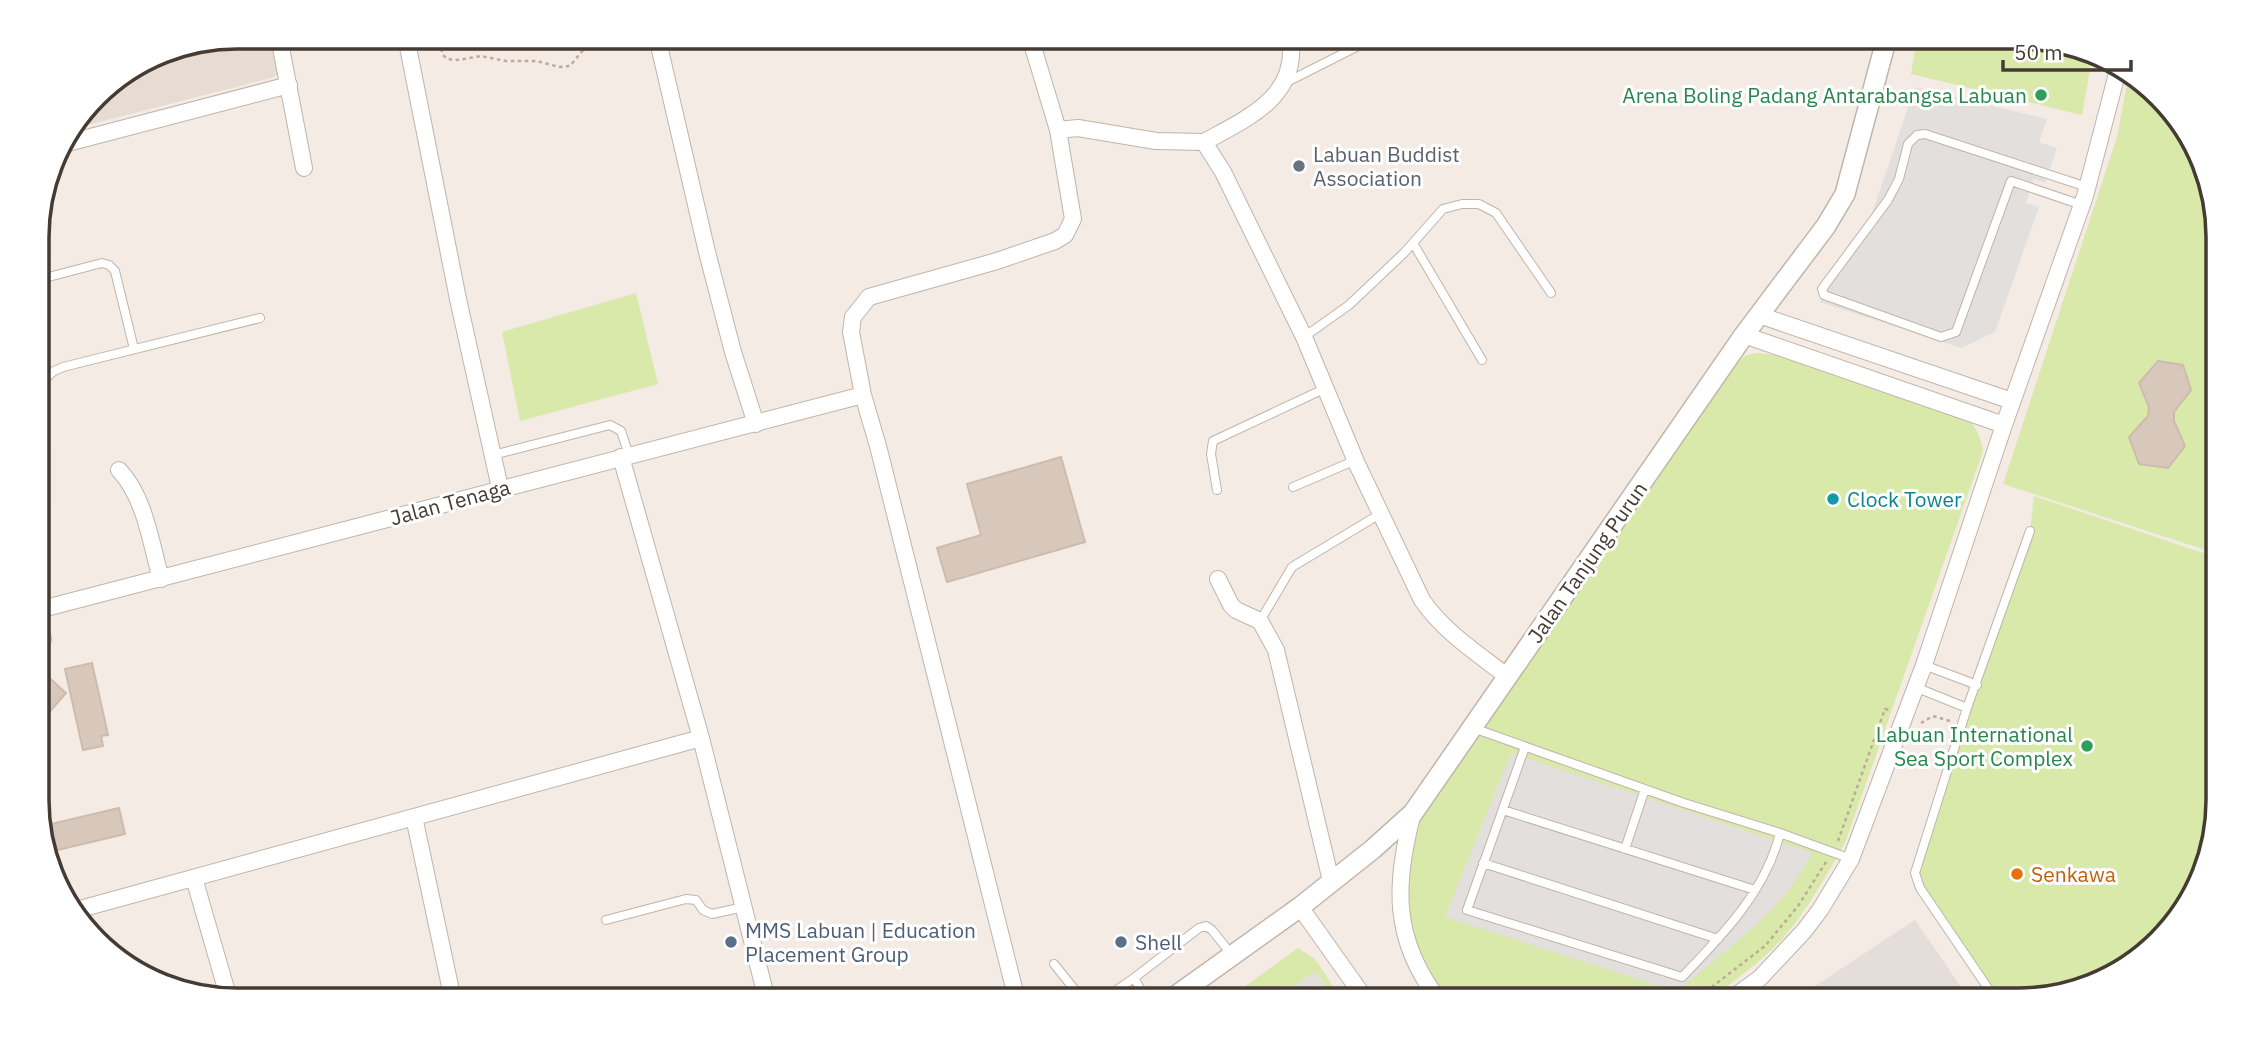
<svg xmlns="http://www.w3.org/2000/svg" width="2255" height="1037" font-family="'IBM Plex Sans',sans-serif">
<style>
.residential{fill:#e7dcd1}
.industrial{fill:#e4ddd9}
.green{fill:#d8e9aa}
.parking{fill:#e3dfdc}
.building{fill:#d8c8bc;stroke:#cfbbac;stroke-width:2}
.lines{fill:none;stroke-linecap:round;stroke-linejoin:round}
.service-casing{stroke:#c1b4a9;stroke-width:10}
.minor-casing{stroke:#c1b4a9;stroke-width:18}
.tertiary-casing{stroke:#c1b4a9;stroke-width:22}
.path{stroke:#c0aa97;stroke-width:2.5;stroke-dasharray:3.5 3.5;stroke-linecap:butt}
.service{stroke:#fff;stroke-width:8}
.minor{stroke:#fff;stroke-width:16}
.tertiary{stroke:#fff;stroke-width:19}
.leisure-dot{fill:#2e9e5b;stroke:#fff;stroke-width:2.5}
.worship-dot{fill:#6b7280;stroke:#fff;stroke-width:2.5}
.culture-dot{fill:#0f9aa8;stroke:#fff;stroke-width:2.5}
.food-dot{fill:#e8710a;stroke:#fff;stroke-width:2.5}
.service-dot{fill:#5c6f8a;stroke:#fff;stroke-width:2.5}
.labels{text-anchor:middle;dominant-baseline:central;stroke-width:6;stroke-linejoin:round;paint-order:stroke}
.leisure-label{font-size:21px;fill:#27864d;stroke:#fff;text-anchor:end}
.worship-label{font-size:21px;fill:#5b616d;stroke:#fff;text-anchor:start}
.culture-label{font-size:21px;fill:#0d838f;stroke:#fff;text-anchor:start}
.street-label{font-size:21px;fill:#453b33;stroke:#fff}
.food-label{font-size:21px;fill:#c56008;stroke:#fff;text-anchor:start}
.service-label{font-size:21px;fill:#4e5e75;stroke:#fff;text-anchor:start}
.rim{fill:none;stroke:#453b33;stroke-width:3.5}
</style>
<rect width="100%" height="100%" fill="#f3ebe4"/>
<!-- residential -->
<path class="residential" d="M237 37H274L278 74 271 78 72 129 105 87 161 52Z"/>
<!-- industrial -->
<path class="industrial" d="M1915 920 1970 1000H1794Z"/>
<!-- green -->
<path class="green" d="M1917 37H2018L2093 52 2082 115 1911 74Z
M2128 78 2177 115 2217 211 2218 554 2003 484 2117 137Z
M636 293 658 384 520 421 502 332Z
M1756 353 1787 356 1963 417C1977 426 1980 435 1983 451L1845 843C1826 876 1808 909 1783 938 1761 962 1734 981 1708 1000H1449L1430 977 1412 934 1405 890 1409 848 1420 815 1736 364 1745 356Z
M2034 496 2218 558V801L2203 877 2130 966 2031 1000H1994L1920 888V856L2030 532Z
M1298 948 1315 959 1342 1000H1226Z"/>
<!-- parking -->
<path class="parking" d="M1915 87 2047 119 2039 142 2057 148 2045 183 2034 179 2026 203 2039 207 1995 332 1961 348 1820 302 1870 219Z
M1511 753 1813 853 1788 892 1755 926 1677 992 1445 917Z
M1316 971 1335 1000H1273Z"/>
<!-- building -->
<path class="building" d="M2158 361 2183 365 2191 390 2174 412V421L2185 446 2168 468 2139 464 2129 437 2148 416 2149 407 2139 383Z
M1061 457 1085 542 947 582 937 548 981 535 967 484Z
M92 663 108 735 101 736 103 746 83 750 65 669Z
M44 673 66 693 38 725V680Z
M119 808 125 834 49 852 39 827Z"/>
<g class="lines">
<!-- service casing -->
<g class="service-casing">
<path id="service" d="M1287 82 1372 39
M2082 205 2011 181 1956 332 1941 337 1824 295 1822 289 1888 200 1899 179 1908 144 1917 135 1925 134 2087 187
M1413 243 1482 360
M37 280 102 263 109 265 115 271 134 349
M1304 337 1349 305 1404 253 1443 209 1462 204H1479L1496 213 1551 293
M38 385 54 371 63 367 260 318
M493 455 610 425 621 431 629 455
M1293 487 1356 460
M1217 490 1211 454 1213 441 1326 388
M1260 621 1292 567 1380 514
M1924 665 1977 685
M1915 687 1967 708
M1473 728 1684 803 1780 833 1851 859
M1525 747 1467 910 1682 977C1722 936 1766 891 1780 833
M1503 810 1755 890
M1625 849 1645 789
M1483 863 1718 939
M606 920 686 899 696 900 703 910 712 914 744 907
M1054 964 1083 1000
M1102 1000 1134 978
M1147 1000 1134 978 1199 928 1206 926 1212 930 1232 955
M1292 1000H1302
M1996 1000 1920 888 1915 873 1967 708 2030 531"/>
</g>
<!-- minor casing -->
<g class="minor-casing">
<path id="minor" d="M279 37 304 168
M406 37 458 299 500 488
M657 37 707 252 733 352 756 424
M1030 37 1058 130
M1204 142C1248 118 1300 96 1290 37
M60 145 289 85
M1759 315 2012 401
M1744 335 2004 425
M621 457 701 738 767 1000
M119 470C145 497 151 544 161 579
M1218 579 1231 605 1236 610 1260 621 1276 650 1331 881
M38 610 863 395
M38 623 43 639 38 655
M1413 813C1394 883 1392 940 1439 1000
M414 817 453 1000
M194 878 229 999
M1300 907 1366 1000
M73 911 701 738
M1017 1000 878 446 863 395 851 332 853 317 869 297 997 261 1055 241 1065 235 1073 219 1058 130 1078 128 1156 141 1204 142 1223 172 1304 337 1357 464 1422 600C1444 632 1478 654 1508 677
M1730 1000 1760 978 1804 931 1820 910 1851 859 1924 665 2004 425 2085 196 2118 70"/>
</g>
<!-- tertiary casing -->
<g class="tertiary-casing">
<path id="tertiary" d="M1170 1000 1300 907 1373 849 1413 813 1744 335 1826 226 1845 194 1887 37"/>
</g>
<!-- path -->
<path class="path" d="M424 41 440 44 443 55 447 59 458 60 481 56 506 61H537L559 67 570 66 593 38 597 37
M1921 723 1933 716 1950 721
M1838 841 1885 709 1889 710
M1695 1000 1765 946 1798 906 1826 862"/>
<!-- service -->
<use href="#service" class="service"/>
<!-- minor -->
<use href="#minor" class="minor"/>
<!-- tertiary -->
<use href="#tertiary" class="tertiary"/>
</g>
<!-- markers -->
<g class="leisure-dot">
<circle cx="2041" cy="95" r="7"/>
<circle cx="2087" cy="746" r="7"/>
</g>
<circle class="worship-dot" cx="1299" cy="166" r="7"/>
<circle class="culture-dot" cx="1833" cy="499" r="7"/>
<circle class="food-dot" cx="2017" cy="874" r="7"/>
<g class="service-dot">
<circle cx="731" cy="942" r="7"/>
<circle cx="1121" cy="942" r="7"/>
</g>
<g class="labels">
<!-- leisure labels -->
<g class="leisure-label">
<text x="2027" y="95">Arena Boling Padang Antarabangsa Labuan</text>
<text x="2073" y="734">Labuan International<tspan x="2073" dy="24">Sea Sport Complex</tspan></text>
</g>
<!-- worship labels -->
<g class="worship-label">
<text x="1313" y="154">Labuan Buddist<tspan x="1313" dy="24">Association</tspan></text>
</g>
<!-- culture labels -->
<g class="culture-label">
<text x="1847" y="499">Clock Tower</text>
</g>
<!-- street labels -->
<g class="street-label">
<text transform="translate(450 502) rotate(-15)">Jalan Tenaga</text>
<text transform="translate(1587 562) rotate(-55)">Jalan Tanjung Purun</text>
</g>
<!-- food labels -->
<g class="food-label">
<text x="2031" y="874">Senkawa</text>
</g>
<!-- service labels -->
<g class="service-label">
<text x="745" y="930">MMS Labuan | Education<tspan x="745" dy="24">Placement Group</tspan></text>
<text x="1135" y="942">Shell</text>
</g>
</g>
<!-- crop -->
<path d="M0 0H2255V1037H0ZM237 49H2018A188 188 0 0 1 2206 237V800A188 188 0 0 1 2018 988H237A188 188 0 0 1 49 800V237A188 188 0 0 1 237 49Z" fill="#fff" fill-rule="evenodd"/>
<path class="rim" d="M237 49H2018A188 188 0 0 1 2206 237V800A188 188 0 0 1 2018 988H237A188 188 0 0 1 49 800V237A188 188 0 0 1 237 49Z"/>
<!-- scale -->
<path d="M2003 60v10h128v-10" fill="none" stroke="#453b33" stroke-width="3.5"/>
<text x="2014" y="60" font-size="21" fill="#453b33" stroke="#ffffff" stroke-width="5" paint-order="stroke">50 m</text>
</svg>
